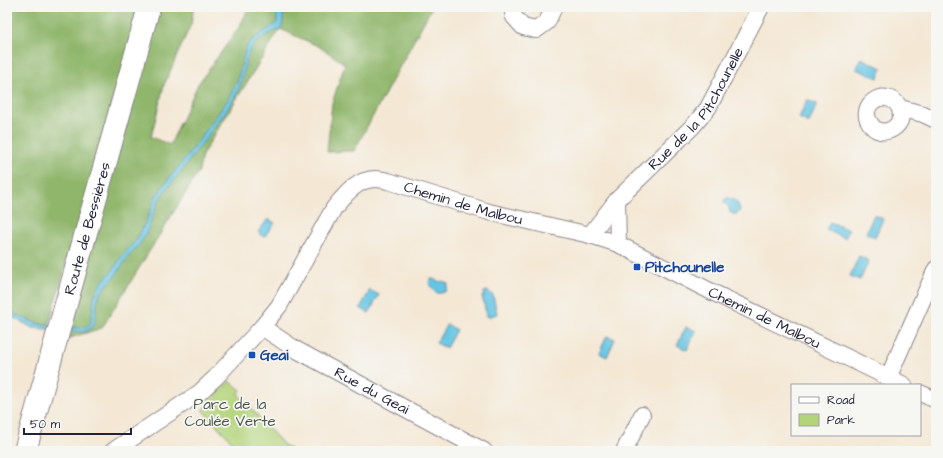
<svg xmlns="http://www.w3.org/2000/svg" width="943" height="458" font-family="'Architects Daughter',sans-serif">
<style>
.green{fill:#b4d47b;stroke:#6b7b5b}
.forest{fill:#8fb66b;stroke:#586c53}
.water{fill:#65c5e3;stroke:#44748f}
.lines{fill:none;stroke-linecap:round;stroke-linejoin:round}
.minor-casing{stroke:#8b8588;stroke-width:18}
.secondary-casing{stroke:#8b8588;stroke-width:24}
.minor{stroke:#fff;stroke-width:16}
.secondary{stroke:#fff;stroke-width:22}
.transit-dot{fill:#1a4fb4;stroke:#f6f6f2;stroke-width:1.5}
.labels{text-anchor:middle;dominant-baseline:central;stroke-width:3.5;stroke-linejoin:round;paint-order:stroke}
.street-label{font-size:15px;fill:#22223b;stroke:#f6f6f2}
.transit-label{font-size:15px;font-weight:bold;fill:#164399;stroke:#f6f6f2;text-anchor:start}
.park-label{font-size:15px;fill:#4e574e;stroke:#f6f6f2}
</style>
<rect width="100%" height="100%" fill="#f6f6f2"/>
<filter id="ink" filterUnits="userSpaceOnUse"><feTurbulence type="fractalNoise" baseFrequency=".025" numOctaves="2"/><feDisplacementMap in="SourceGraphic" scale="8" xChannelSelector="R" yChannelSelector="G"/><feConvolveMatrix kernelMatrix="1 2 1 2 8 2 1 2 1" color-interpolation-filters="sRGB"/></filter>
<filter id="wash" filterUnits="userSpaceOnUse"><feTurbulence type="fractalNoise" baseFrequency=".012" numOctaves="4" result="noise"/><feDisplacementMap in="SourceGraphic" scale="16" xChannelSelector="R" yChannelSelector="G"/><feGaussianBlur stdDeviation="0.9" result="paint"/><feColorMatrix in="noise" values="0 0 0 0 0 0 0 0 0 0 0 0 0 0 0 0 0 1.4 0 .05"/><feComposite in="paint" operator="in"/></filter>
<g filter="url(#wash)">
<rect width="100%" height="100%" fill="#f4e8d5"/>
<!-- green -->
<path class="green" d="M229 381 241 390 238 394 283 444 293 451H241L202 410Z"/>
<!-- forest -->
<path class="forest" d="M7 7H140L49 324C32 326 23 314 7 312Z
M159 7H194L191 24 164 85 151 137 170 145 198 84 240 26 249 7H432L354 151 327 152 332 103 345 64 320 47 280 29 202 155 199 171 102 328 67 339Z"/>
<!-- water -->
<path class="water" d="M277 7H282C283 14 285 23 280 29 270 33 259 38 252 47 243 61 245 78 237 93 231 105 223 115 215 126 198 150 180 173 161 196 153 211 151 227 142 241 138 247 132 252 128 257 123 264 119 271 114 278 109 283 104 288 100 294 92 309 103 327 83 332L33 328 16 319 7 316V312C19 314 28 321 40 324 43 325 45 324 49 324 59 324 70 327 80 328 86 327 89 326 91 321L94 296 102 282 112 271 122 256 137 239 147 219 156 196 167 181 189 154 227 101 237 82 245 51 248 44 256 37 277 23Z
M861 58 882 68 878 78 856 69Z
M807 100 817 104 809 123 799 118Z
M727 198C734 199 739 202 740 210L737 214H733L730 212 728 206 724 203V200Z
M874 215 883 219 875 237 866 233Z
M268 219 275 223 264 237 258 232Z
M830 222 849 230 845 238 826 230Z
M859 256 869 261 860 280 850 276Z
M430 279H432C434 279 435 280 437 281 442 283 443 279 448 284L446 291 442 293H437C433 289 427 286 430 279Z
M370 290 379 295 369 313 360 308Z
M487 291 489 292 493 295 497 314 487 317 482 296H484V292Z
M447 324 456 330 446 348 436 343Z
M686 327 696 331 687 350 677 345Z
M607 336 615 339 607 357 599 353Z"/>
</g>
<g filter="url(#ink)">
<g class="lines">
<!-- minor casing -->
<g class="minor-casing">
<g id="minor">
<path d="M512 7 514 17 523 27 536 30 547 22 554 7"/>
<path d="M900 108C900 111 901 114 901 117 899 127 889 133 880 131 875 130 872 127 870 123 857 105 886 85 900 108L923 114 936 120"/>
<path d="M617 200 618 244"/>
<path id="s1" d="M590 235 617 200 693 126 708 108 761 7"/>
<path id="s2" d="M262 327 295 349 484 451"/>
<path d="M888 378 936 269"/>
<path d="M920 393 936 400"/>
<path id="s3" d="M113 451 199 393 215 378 262 327 279 306 334 208C344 196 357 179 375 179 379 179 384 180 388 181L489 212 590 235 618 244 710 291 904 385"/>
<path d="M624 451 642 415"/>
</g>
</g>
<!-- secondary casing -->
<g class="secondary-casing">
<g id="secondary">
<path id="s4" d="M25 451 149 7"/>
</g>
</g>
<!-- minor -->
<use href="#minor" class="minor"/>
<!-- secondary -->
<use href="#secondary" class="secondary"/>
</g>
</g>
<!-- markers -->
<g class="transit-dot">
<rect x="633" y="263" width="8" height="8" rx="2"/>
<rect x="248" y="351" width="8" height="8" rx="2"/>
</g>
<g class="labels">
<!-- street labels -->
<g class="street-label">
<text stroke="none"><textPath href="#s1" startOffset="166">Rue de la Pitchounelle</textPath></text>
<text stroke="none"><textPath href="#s3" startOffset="478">Chemin de Malbou</textPath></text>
<text stroke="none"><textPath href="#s4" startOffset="231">Route de Bessières</textPath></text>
<text stroke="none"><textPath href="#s3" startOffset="802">Chemin de Malbou</textPath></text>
<text stroke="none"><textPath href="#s2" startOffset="127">Rue du Geai</textPath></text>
</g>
<!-- transit labels -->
<g class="transit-label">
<text x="645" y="267">Pitchounelle</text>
<text x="260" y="355">Geai</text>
</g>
<!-- park labels -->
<g class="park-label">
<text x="230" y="404">Parc de la<tspan x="230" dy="17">Coulée Verte</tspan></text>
</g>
</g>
<!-- margin -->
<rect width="943" height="458" fill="none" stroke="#f6f6f2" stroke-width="24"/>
<!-- legend -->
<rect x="791" y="384" width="130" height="52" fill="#f6f6f2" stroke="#a1a1a9"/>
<rect x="799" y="397" width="20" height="6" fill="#ffffff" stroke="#a1a1a9"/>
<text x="827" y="404" font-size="12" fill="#22223b">Road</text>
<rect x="799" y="414" width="20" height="12" fill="#b4d47b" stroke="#a1a1a9"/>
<text x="827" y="424" font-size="12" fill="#22223b">Park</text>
<!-- scale -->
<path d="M24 428v6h107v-6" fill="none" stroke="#22223b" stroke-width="2"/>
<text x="30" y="428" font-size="12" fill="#22223b" stroke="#f6f6f2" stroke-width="3" paint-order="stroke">50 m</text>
</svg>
